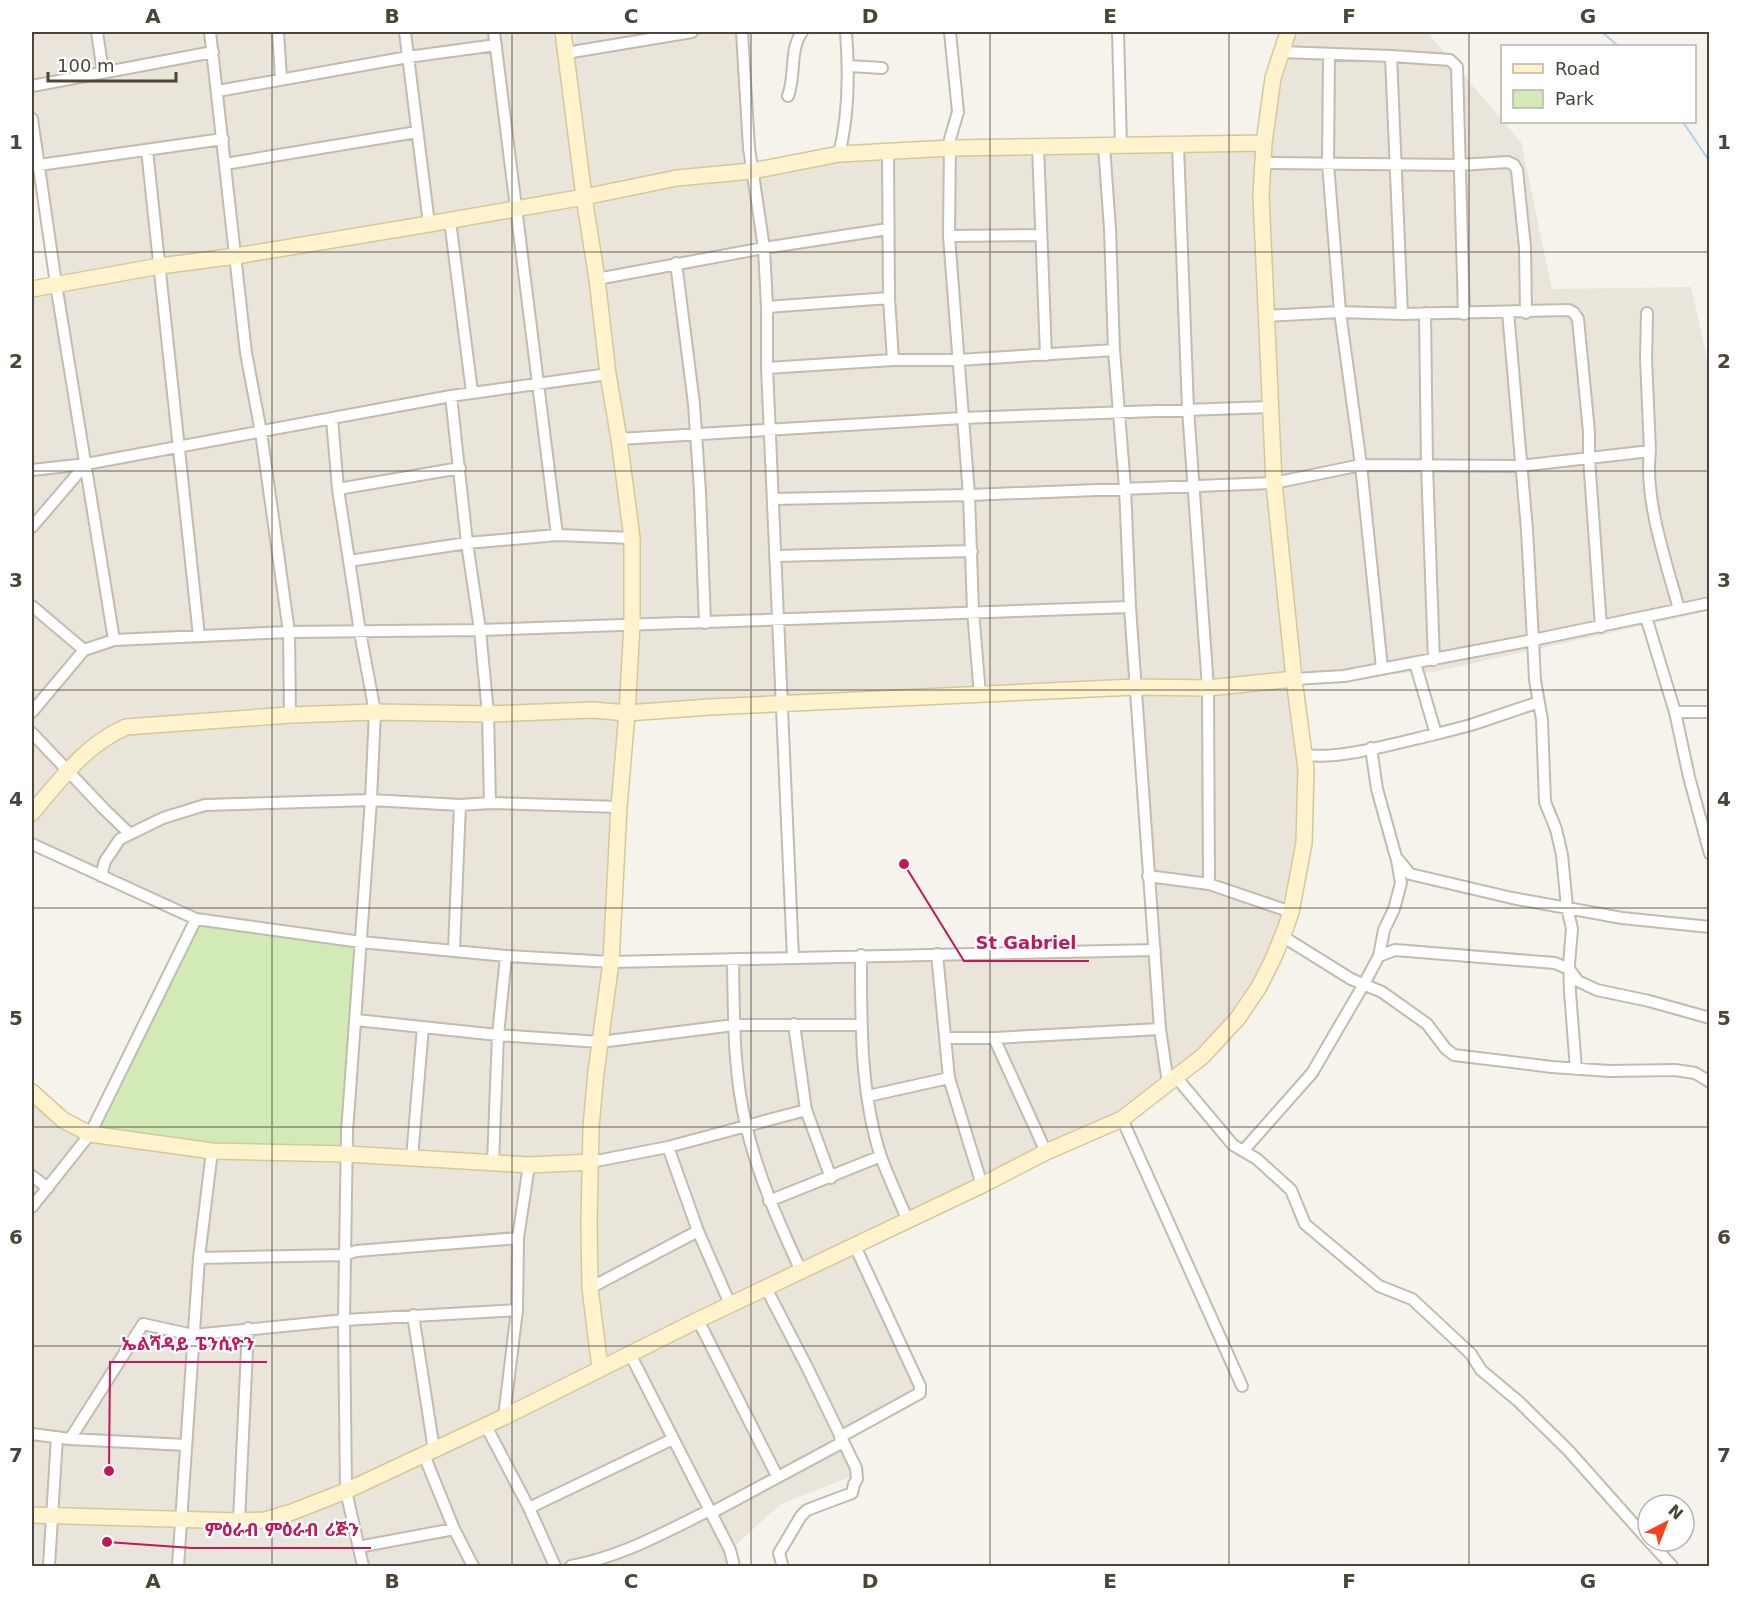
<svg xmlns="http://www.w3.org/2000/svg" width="1741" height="1598" font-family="'DejaVu Sans','Noto Sans Ethiopic',sans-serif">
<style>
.residential{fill:#eae5da;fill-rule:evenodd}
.green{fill:#d2eab5}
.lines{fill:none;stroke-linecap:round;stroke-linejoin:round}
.stream{stroke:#a9d4f2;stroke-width:2}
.street-casing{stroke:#c2bbae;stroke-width:14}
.secondary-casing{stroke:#d6c79b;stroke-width:18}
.street{stroke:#fff;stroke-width:10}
.secondary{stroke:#fff3cd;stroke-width:15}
.grid{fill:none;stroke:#4b4439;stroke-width:1.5;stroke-opacity:0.55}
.leader{fill:none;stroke:#c2185b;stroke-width:2}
.callout-dot{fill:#c2185b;stroke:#fff;stroke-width:2}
.callout-label{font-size:18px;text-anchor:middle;font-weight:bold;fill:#c2185b;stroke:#fff;stroke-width:4.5;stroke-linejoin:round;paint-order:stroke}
.neatline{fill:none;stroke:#4b4439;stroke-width:2}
.grid-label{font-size:20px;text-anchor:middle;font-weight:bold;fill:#4b4439}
</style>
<rect width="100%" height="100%" fill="#f6f3ec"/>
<!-- residential -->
<path class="residential" d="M32 32H742L753 164 838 157 1259 146 1289 32H1427L1521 142 1552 289 1691 287 1709 367V611L1434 672 1297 678 1305 772 1292 912 1238 1018 1121 1118 852 1248 917 1394 842 1437 857 1474 781 1504 730 1550 733 1566H32V1092L90 1132 195 920 32 846V289L56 285 32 128ZM1136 689 1159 955 615 963 624 709Z"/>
<!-- green -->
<path class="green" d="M195 920 361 943 348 1155 207 1151 90 1132Z"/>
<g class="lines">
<!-- stream -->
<path class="stream" d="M1602 32 1618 46
M1683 122 1710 162"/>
<!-- street casing -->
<g class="street-casing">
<path id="street" d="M97 32 103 72
M210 32 246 353 261 432 289 632 290 715
M278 32 281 79
M405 32 429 224
M494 32 557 535
M742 32 749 148 764 248 767 307V368L793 958
M950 32 958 112 950 139 949 236 969 495 973 611 980 695
M1118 32 1121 146
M1281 52 1391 56 1402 314
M566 53 692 32
M1329 54 1328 164 1340 312 1361 465 1382 668
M1391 56 1450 60 1457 67 1464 314
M849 66 882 68
M32 86 213 52
M218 91 408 57 496 45
M788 96C796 75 789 50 802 32
M32 119 56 284 114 640
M1178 145 1188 409 1208 688 1209 884
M1038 146 1046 355
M1104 146 1110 229 1114 350 1125 488 1130 607 1160 1029 1168 1083
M147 150 199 636
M888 152 889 298 893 360
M839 154C849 115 849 71 846 32
M1263 163 1459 165 1508 162 1514 165 1517 170 1525 247 1526 313
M225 164 417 132
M32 166 223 139
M450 221 472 392
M949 236 1041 235
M676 263 694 404 700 492 705 623
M597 279 764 248 888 229
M767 307 889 298
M1508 312 1527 530 1533 640 1710 603
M1425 313 1427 465 1434 660
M1647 313 1646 359 1650 451
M1265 316 1340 312 1402 314 1569 310 1574 313 1578 319 1589 432V458L1601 627
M767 368 893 360H958L1114 350
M451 396 467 543 480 630 488 714 490 803
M332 419 338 489 360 632 375 712 371 800 347 1132 344 1320 346 1491 363 1566
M619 439 962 418 1270 407
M32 470 86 464 451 396 608 374
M338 489 460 468
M773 499 969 495 1274 483 1361 465 1520 466 1650 451C1644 499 1666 562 1679 609
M32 527 86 464
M775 556 972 551
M349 561 467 543 557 535 632 538
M32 606 84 650
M1646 617 1675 712 1689 777 1710 854
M1294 679 1344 676 1533 640 1535 680 1542 720 1545 802 1556 829 1562 855 1567 907 1572 929 1569 964 1570 992 1576 1069
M32 712 84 650 114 640 289 632 480 630 1130 607
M1675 712H1710
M32 733 104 809 130 834
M1436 734 1471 725 1539 702
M1371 748 1377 789 1396 857 1410 874 1512 898 1622 918 1710 927
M1304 754C1333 762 1404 741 1436 734L1415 663
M32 844 196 919 361 942 506 956 611 962 1155 950
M101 876 105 861 120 839 163 818 205 805 371 800 460 805 490 803 619 807
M1148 876 1209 884 1291 912
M1282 936 1351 979 1382 992 1427 1024 1446 1049 1454 1055 1552 1067 1609 1071 1675 1070 1695 1073 1710 1082
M454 950 460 805
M937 954 949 1078 982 1185
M861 955C861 1022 860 1093 881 1157 889 1178 899 1200 908 1221
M1379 956 1395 950 1555 963 1569 969 1578 981 1597 990 1649 1001 1710 1018
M733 960C734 1015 733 1071 746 1125 758 1176 779 1223 801 1271
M356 1020 498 1035 600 1042 734 1025H861
M794 1024 806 1110 831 1178
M945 1038H994L1160 1029
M994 1038 1046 1152
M1176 1077 1233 1145 1257 1159 1291 1190 1305 1224 1379 1286 1412 1299 1471 1354 1481 1370 1518 1401 1568 1450 1648 1540
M868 1096 949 1078
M1122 1119 1242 1386
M668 1147 698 1231 730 1304
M1243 1151 1312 1073 1364 984 1379 956 1384 930 1394 909 1401 883 1397 860
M412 1158 423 1027
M591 1162 668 1147 806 1110
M493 1163 498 1035 506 956
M32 1176 48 1188
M769 1201 881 1156
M32 1207 90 1134 196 919
M199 1258 345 1255 356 1251 518 1238
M590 1288 698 1231
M766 1288 807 1367 856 1468 857 1479 854 1484 852 1493 807 1510 801 1516 779 1553 782 1564
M413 1315 434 1450
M698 1320 777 1476
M630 1354 730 1550 734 1566
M504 1417 517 1310 518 1238 529 1165
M486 1426 529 1508 555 1566
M32 1434 70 1439 186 1445
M840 1437 920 1393V1386L855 1246
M70 1439 143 1324 193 1335 344 1320 517 1310
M424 1455 454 1529 473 1566
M529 1508 673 1439
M711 1513 843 1442
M239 1521 248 1328
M1649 1541 1672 1566
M358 1547 454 1529
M49 1566 57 1437
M178 1566 199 1258 212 1151
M571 1566C623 1556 663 1533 710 1510"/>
</g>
<!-- secondary casing -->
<g class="secondary-casing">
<path id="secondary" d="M563 32 584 197 597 279 608 374 619 439 632 538V624L627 713 619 807 611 962 596 1072 591 1127 589 1223 590 1288 600 1368
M32 289 160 266 236 256 429 224 584 197 677 178 752 171 839 154 950 148 1264 143
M32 813C59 781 86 744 126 727L290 715 375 712 488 714 593 710 627 713 710 707 1135 687 1208 688 1294 679
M32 1092 63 1120 90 1134 212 1151 347 1154 529 1165 591 1162
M32 1515 239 1521 265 1520 292 1512 346 1491 504 1417 698 1320 982 1185 1046 1152 1122 1119 1203 1056 1238 1018 1259 987 1274 957 1286 927 1291 912 1304 843 1306 769 1294 679 1274 483 1261 196 1264 143 1273 78 1288 32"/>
</g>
<!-- street -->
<use href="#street" class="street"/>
<!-- secondary -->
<use href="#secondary" class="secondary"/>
</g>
<!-- grid -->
<path class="grid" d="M272 32V1566M512 32V1566M751 32V1566M990 32V1566M1229 32V1566M1469 32V1566M32 252H1710M32 471H1710M32 690H1710M32 908H1710M32 1127H1710M32 1346H1710"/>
<!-- callouts -->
<path class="leader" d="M904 864L964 961H1089M109 1471L110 1362H267M107 1542L192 1548H371"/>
<g class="callout-dot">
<circle cx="904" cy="864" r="6"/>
<circle cx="109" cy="1471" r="6"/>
<circle cx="107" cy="1542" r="6"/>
</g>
<g class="callout-label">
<text x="1026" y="949">St Gabriel</text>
<text x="188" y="1350">ኤልሻዳይ ፔንሲዮን</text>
<text x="282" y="1536">ምዕራብ ምዕራብ ሪጅን</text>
</g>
<!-- border -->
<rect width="1741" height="1598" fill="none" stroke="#ffffff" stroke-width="66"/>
<!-- legend -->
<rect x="1501" y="45" width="195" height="78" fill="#ffffff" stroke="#b7b4b0" stroke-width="1.5"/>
<rect x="1513" y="64" width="30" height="9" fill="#fff3cd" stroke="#b7b4b0" stroke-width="1.5"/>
<text x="1555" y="75" font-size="18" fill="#4b4439">Road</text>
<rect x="1513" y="90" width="30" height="18" fill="#d2eab5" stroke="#b7b4b0" stroke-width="1.5"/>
<text x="1555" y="105" font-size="18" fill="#4b4439">Park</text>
<!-- north arrow -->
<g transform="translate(1666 1523) rotate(42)"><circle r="28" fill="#ffffff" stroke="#b7b4b0" stroke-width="1.5"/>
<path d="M0-4.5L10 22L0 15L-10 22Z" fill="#fc3f1d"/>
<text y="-9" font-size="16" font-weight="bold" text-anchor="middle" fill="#4b4439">N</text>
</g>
<!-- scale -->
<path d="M48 72v9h128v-9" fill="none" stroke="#4b4439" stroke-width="3"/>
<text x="57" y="72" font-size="18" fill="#4b4439" stroke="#ffffff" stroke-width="4.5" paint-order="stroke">100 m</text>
<rect x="33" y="33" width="1675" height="1532" class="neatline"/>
<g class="grid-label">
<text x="153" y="23">A</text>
<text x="392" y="23">B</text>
<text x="631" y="23">C</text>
<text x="870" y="23">D</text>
<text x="1110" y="23">E</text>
<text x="1349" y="23">F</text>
<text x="1588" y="23">G</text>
<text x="16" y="149">1</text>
<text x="1724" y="149">1</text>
<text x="16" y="368">2</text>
<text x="1724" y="368">2</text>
<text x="16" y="587">3</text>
<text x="1724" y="587">3</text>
<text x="16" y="806">4</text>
<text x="1724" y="806">4</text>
<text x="16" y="1025">5</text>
<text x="1724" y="1025">5</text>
<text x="16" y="1244">6</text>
<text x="1724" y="1244">6</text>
<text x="16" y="1462">7</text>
<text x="1724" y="1462">7</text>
<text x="153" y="1588">A</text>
<text x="392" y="1588">B</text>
<text x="631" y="1588">C</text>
<text x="870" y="1588">D</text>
<text x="1110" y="1588">E</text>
<text x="1349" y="1588">F</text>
<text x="1588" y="1588">G</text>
</g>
</svg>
